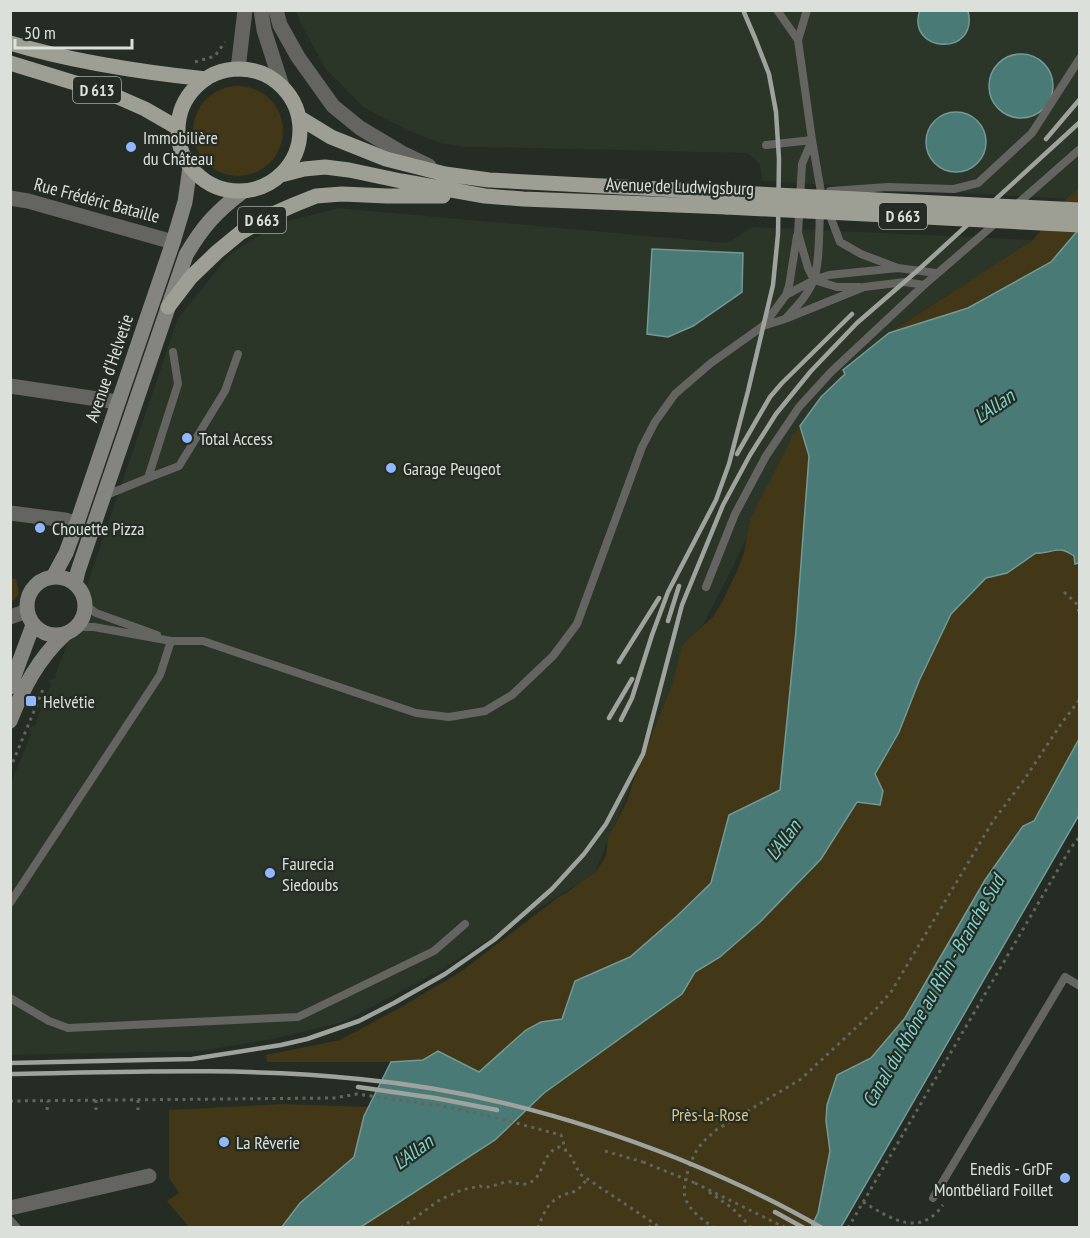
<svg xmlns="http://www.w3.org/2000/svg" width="1090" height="1238" font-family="'PT Sans Narrow',sans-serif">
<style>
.built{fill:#2b3528}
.green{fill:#423717}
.water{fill:#497a76;stroke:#759994;stroke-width:1.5}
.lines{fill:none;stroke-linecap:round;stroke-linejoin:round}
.path{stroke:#60665f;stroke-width:3;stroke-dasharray:3 4.5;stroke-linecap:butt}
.lane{stroke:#646460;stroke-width:8}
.street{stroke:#646460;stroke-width:15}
.secondary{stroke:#84857e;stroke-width:15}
.primary{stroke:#9d9f95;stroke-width:15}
.rail{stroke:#9ea39d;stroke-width:4.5}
.path-bridge{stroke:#60665f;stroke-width:3;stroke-dasharray:3 4.5;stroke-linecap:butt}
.primary-bridge{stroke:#9d9f95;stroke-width:15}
.poi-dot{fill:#92b7fd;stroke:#252c24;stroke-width:2}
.labels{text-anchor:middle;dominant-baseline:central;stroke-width:4.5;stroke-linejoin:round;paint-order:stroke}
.shield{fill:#252c24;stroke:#a5aaa4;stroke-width:1.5}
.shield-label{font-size:16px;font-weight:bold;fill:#dce0db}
.poi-label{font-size:18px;fill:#dce0db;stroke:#252c24;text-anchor:start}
.street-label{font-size:18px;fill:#dce0db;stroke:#252c24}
.park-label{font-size:18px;fill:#dac486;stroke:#252c24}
.water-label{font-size:20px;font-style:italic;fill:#7dd2cb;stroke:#252c24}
</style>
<rect width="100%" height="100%" fill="#252c24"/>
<!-- built -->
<path class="built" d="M296 11H1079V187L1066 199 762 181 760 165 754 158 747 153 485 147H465L440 143 405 129 363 107 325 68 302 26Z
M338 208 727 243 752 227 1033 240 889 333 843 370 845 374 821 397 800 426 730 573 671 687 595 873 439 971 343 1022 273 1039 200 1051 11 1055 10 785 31 734 29 728 37 724 36 721 41 710 39 705 47 701 45 698 51 685 49 681 56 677 55 675 64 653 178 318 230 254 278 224Z"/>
<!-- green -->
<path class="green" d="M193 131a45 45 0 1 1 90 0a45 45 0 1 1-90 0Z
M1079 187V229L1051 262 968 308 889 333 1033 240 1066 199Z
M800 426 809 456 796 630 780 790 729 815 711 883 677 916 630 957 576 981 562 1019 541 1022 526 1030 479 1073 438 1051 423 1060 391 1062H267L266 1055 340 1040 403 1006 462 971 557 898 568 892 579 883 595 873 606 856 608 838 627 801 634 779 671 687 676 671 681 648 688 639 713 617 722 602 737 571 744 553 750 520 793 435Z
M1054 549 1068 552 1074 556 1075 563H1080L1079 739 1034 821 1023 826 985 880 905 1018 871 1058 837 1075 827 1105 826 1121 830 1151 818 1213 811 1227 361 1228 495 1140 544 1093 682 994 695 972 720 957 760 922 821 859 858 802 883 791 875 774 899 732 919 681 951 614 986 578 1007 573 1036 553 1043 554Z
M11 578 16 579 19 594 11 603Z
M282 1104 369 1107 364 1117 354 1157 300 1203 281 1227H189L167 1201 179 1193 169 1178V1110Z"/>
<!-- water -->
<path class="water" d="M920 10 968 11C979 58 905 53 920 10Z
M989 86a32 32 0 1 1 64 0a32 32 0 1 1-64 0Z
M926 142a30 30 0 1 1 60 0a30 30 0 1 1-60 0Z
M1079 229V563L1075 564 1074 556C1056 543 1052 555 1036 553L1007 573 986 578 951 614 919 681 899 732 875 774 883 791 880 805 857 802 821 859 760 922 720 957 695 972 682 994 544 1093 495 1140 361 1227 281 1228 300 1203 354 1157 364 1116 391 1062 423 1060 438 1051 479 1072 526 1030 541 1022 562 1019 575 981 630 957 677 916 711 883 729 815 780 790 796 630 809 456 800 426 821 397 845 374 843 370 889 333 968 308 1051 262Z
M652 249 743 253 742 292 693 326 668 337 647 334Z
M1079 739V815L841 1227H811L818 1213 830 1151 826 1121 827 1105 837 1075 871 1058 905 1018 985 880 1023 826 1034 821Z"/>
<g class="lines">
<!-- path -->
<path class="path" d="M195 62 215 56 225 42
M1064 592 1076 603 1080 614
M10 769 44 687
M96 1100V1110
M138 1100V1110
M10 1101 334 1098 357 1094 448 1107 497 1118 561 1135 566 1151
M47 1110 48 1101
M605 1151 643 1162
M695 1183 786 1228
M709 1192 732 1208 749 1225 750 1228
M863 1202C892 1219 919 1238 943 1205
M401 1228 441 1199 462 1190 480 1186C488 1190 498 1183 507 1182 513 1181 519 1185 525 1184 546 1180 539 1154 559 1147L562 1148 569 1153 580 1174 661 1228
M538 1228C542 1218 546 1205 556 1199 570 1189 574 1198 587 1179
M649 1228 652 1222
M715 1228C703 1221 689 1210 685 1197 681 1186 692 1156 699 1147 704 1140 710 1136 716 1130L801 1079 875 1010 891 992 993 821 1024 780 1061 724 1080 699
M848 1228 1070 849 1080 836"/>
<!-- lane -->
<path class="lane" d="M777 10 798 40
M807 10 798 40 812 140 821 192 840 242 861 254 898 268
M812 140 802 164 798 233 808 268 814 280 837 287H860
M766 145 812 140
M830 191 888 187 954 189 978 183 1032 133 1080 58
M1015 206 1080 149
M786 295 789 286 797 236
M787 317C797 306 807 296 813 282 820 266 819 229 820 210
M763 326 786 295 814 280 829 275 898 268 936 273
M148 478 179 466 225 391 238 354
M104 496 148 478 178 384 173 352
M706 587 735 514 766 456 799 407 831 372 924 285 998 221
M85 605 96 613 157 635
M77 627H94L171 641H203L416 713 449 717 485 711 512 695 553 656 577 624 642 447 655 422 675 394 711 363 763 326 785 319 864 287 905 282 924 285
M10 903 160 675 171 641
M10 998 49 1021 68 1028 298 1017 434 951 465 924
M933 1198 1065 977 1080 986
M10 1220 17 1228"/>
<!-- street -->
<path class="street" d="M261 10 264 30 282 86
M276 10 280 25 298 57 333 106 360 128 402 153 429 166
M238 69 245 10
M10 198 28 201 173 242
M10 386 118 402
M10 513 65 520 77 523
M10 617 27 611
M10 1208 149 1176"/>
<!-- secondary -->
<path class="secondary" d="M53 577 66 553 77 523 173 242 185 202 190 167
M27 606a29 29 0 1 1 58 0a29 29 0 1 1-58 0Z
M75 584 78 571 186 255C203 226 216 212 242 192
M10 687 33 625
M10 721C23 688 38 659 64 635"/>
<!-- primary -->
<path class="primary" d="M10 43C73 62 140 72 206 79
M10 63 111 94 145 109 178 128
M178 130a61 61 0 1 1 122 0a61 61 0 1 1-122 0Z
M300 118 331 137 386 159 445 174 489 180 736 193
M281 175 304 169 325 167 349 170 401 181 485 196 523 199 727 207
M168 307 191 277 217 252 240 233 273 214 296 204 316 196 342 194 387 196H443"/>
<!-- rail -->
<path class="rail" d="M1046 139 1080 99
M737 454 770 397 782 383 852 314
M668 621 679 586
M619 662 659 598
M609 718 632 679
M621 720 632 698 652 635 668 592 716 500 729 464 748 391 773 285 778 234 779 159 776 112 769 74 755 38 743 10
M10 1063 192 1059 281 1045 307 1039 359 1021 394 1003 445 974 494 940 552 889 584 854 606 824 643 754 682 605 723 505 750 455 776 414 811 371 857 323 917 271 1080 122
M10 1074C125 1072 245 1067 359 1079 470 1089 576 1118 679 1159 728 1179 776 1201 822 1228
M358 1087 435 1098 497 1110
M775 1212 804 1228"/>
<!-- path-bridge -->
<path class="path-bridge" d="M643 1162 695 1183"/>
<!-- primary-bridge -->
<path class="primary-bridge" d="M736 193 1080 210
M727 207 1080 225"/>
</g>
<!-- markers -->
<g class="poi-dot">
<circle cx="131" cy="147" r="6"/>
<circle cx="187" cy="438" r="6"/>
<circle cx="391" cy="468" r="6"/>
<circle cx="40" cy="528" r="6"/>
<rect x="25" y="695" width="12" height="12" rx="3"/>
<circle cx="270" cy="873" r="6"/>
<circle cx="224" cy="1142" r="6"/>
<circle cx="1065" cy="1178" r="6"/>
</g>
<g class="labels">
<!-- shield labels -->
<g class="shield">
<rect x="73" y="77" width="48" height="26" rx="4.5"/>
<rect x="879" y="203" width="48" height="26" rx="4.5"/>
<rect x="238" y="207" width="48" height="26" rx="4.5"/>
</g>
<g class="shield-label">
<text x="97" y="90">D 613</text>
<text x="903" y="216">D 663</text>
<text x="262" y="220">D 663</text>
</g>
<!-- poi labels -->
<g class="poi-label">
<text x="143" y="137">Immobilière<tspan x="143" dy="21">du Château</tspan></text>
<text x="199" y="438">Total Access</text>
<text x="403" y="468">Garage Peugeot</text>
<text x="52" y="528">Chouette Pizza</text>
<text x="43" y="701">Helvétie</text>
<text x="282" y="863">Faurecia<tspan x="282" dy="21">Siedoubs</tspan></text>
<text x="236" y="1142">La Rêverie</text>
<text x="1053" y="1168" text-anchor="end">Enedis - GrDF<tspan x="1053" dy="21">Montbéliard Foillet</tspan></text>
</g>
<!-- street labels -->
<g class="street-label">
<text transform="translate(680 186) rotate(2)">Avenue de Ludwigsburg</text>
<text transform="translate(97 200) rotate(15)">Rue Frédéric Bataille</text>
<text transform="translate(109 368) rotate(-71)">Avenue d'Helvetie</text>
</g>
<!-- park labels -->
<g class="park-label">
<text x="710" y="1114">Près-la-Rose</text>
</g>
<!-- water labels -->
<g class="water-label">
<text transform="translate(994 406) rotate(-34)">L'Allan</text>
<text transform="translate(783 840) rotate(-53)">L'Allan</text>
<text transform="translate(933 991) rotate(-60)">Canal du Rhône au Rhin - Branche Sud</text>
<text transform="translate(413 1152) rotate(-36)">L'Allan</text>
</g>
</g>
<!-- border -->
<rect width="1090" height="1238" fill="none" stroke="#dce0db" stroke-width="24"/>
<!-- scale -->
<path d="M15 39v9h117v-9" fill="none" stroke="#dce0db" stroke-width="3"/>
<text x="24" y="39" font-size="18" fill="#dce0db" stroke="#252c24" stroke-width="4.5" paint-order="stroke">50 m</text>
</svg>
